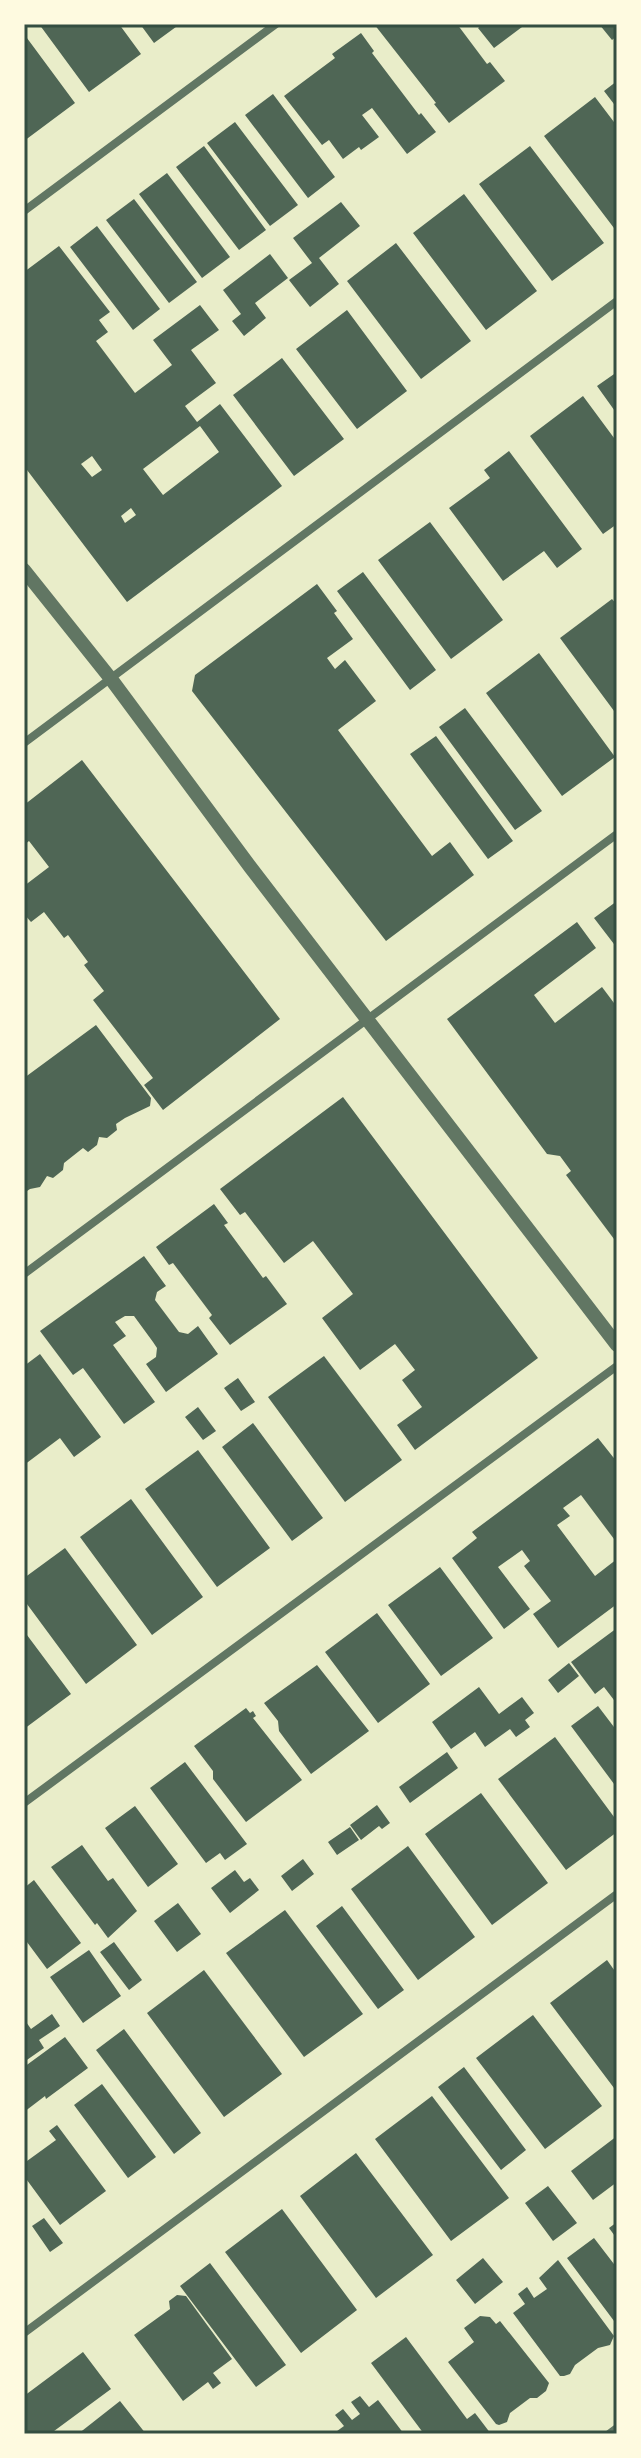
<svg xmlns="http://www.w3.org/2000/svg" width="641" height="2458" font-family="'DejaVu Sans',sans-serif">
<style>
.building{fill:#4f6655;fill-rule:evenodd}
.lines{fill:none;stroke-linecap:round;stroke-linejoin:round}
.minor{stroke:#617663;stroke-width:8}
.tertiary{stroke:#617663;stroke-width:14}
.neatline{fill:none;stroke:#344e41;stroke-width:3}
</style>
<rect width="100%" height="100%" fill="#e9edc9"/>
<!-- building -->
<path class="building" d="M39 24H119L141 54 89 92Z
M140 24H180L154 43Z
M374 24H457L487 64 490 62 505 81 449 123 434 104 436 103Z
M483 24H526L494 48 478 28Z
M599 24H617V36L612 40Z
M361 33 374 51 372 53 419 115 421 113 436 132 407 154 372 108 362 115 379 137 361 150 359 147 343 159 329 140 322 145 284 96 335 58 332 54Z
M24 34 75 103 24 141Z
M617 81V108L604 91Z
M273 94 335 177 308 198 245 115Z
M595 97 617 126V232L544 136Z
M235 122 298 205 270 226 207 143Z
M204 146 266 230 239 250 176 167Z
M530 146 604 243 552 281 479 184Z
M167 173 230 257 202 278 139 194Z
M464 194 537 291 486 330 413 233Z
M134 199 197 282 169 303 106 220Z
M341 202 360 226 319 258 339 284 310 307 289 280 312 263 293 238Z
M97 226 160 309 133 330 70 247Z
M396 243 471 341 421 379 347 281Z
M59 246 110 312 99 320 108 332 96 341 135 393 172 365 153 340 200 305 219 330 191 350 216 383 185 406 197 422 220 404 282 486 127 602 24 466V272ZM200 426 219 452 163 495 143 469ZM92 456 102 470 92 477 81 464ZM131 508 136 515 125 523 121 516Z
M270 254 288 278 255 303 266 318 244 336 232 321 241 314 223 290Z
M347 310 407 391 357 429 296 349Z
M282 358 344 439 294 476 233 395Z
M617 372V414L597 386Z
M583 396 617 442V524L603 534 530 436Z
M509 451 582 549 557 568 544 551 503 581 449 508 490 478 484 470Z
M430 522 503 620 451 659 378 560Z
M363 572 436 670 410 690 337 591Z
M317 584 337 611 334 613 353 639 327 658 335 669 345 660 376 701 338 730 432 856 450 842 474 875 386 941 192 691 195 675Z
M612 599 617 605V715L560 638Z
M539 653 615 757 562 796 486 693Z
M465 708 542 811 515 830 439 727Z
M436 736 513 841 488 859 410 754Z
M82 760 280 1019 163 1110 144 1085 153 1078 93 1000 104 991 84 965 88 962 68 935 64 938 44 912 31 922 24 914V886L49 867 29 841 24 845V805Z
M617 901V948L594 918Z
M577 922 596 948 534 995 555 1023 602 987 617 1007V1243L566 1175 571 1171 560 1156 547 1154 447 1019Z
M96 1025 151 1098 150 1106 125 1118 116 1124 117 1130 107 1138 99 1137 97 1145 88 1152 83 1148 64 1163 63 1170 53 1178 47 1176 40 1187 30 1189 24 1193V1078Z
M343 1097 538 1358 415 1450 397 1425 422 1407 402 1380 415 1370 395 1344 360 1370 322 1318 353 1294 313 1241 284 1263 245 1212 240 1215 220 1189Z
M214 1204 228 1223 224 1225 263 1278 266 1276 287 1304 230 1345 209 1318 212 1315 173 1263 169 1265 156 1247Z
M144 1256 166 1286 157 1292 155 1300 179 1332 188 1334 198 1326 218 1354 166 1392 146 1364 156 1357 157 1348 153 1342 134 1316H125L115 1322 126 1336 113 1345 155 1402 124 1424 83 1368 73 1375 40 1331Z
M40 1354 101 1437 74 1457 60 1438 24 1465V1366Z
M324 1356 402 1460 345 1502 268 1397Z
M238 1378 255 1402 241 1411 224 1388Z
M198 1407 216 1431 203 1440 185 1417Z
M253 1423 323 1518 292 1541 222 1447Z
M598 1438 617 1462V1543L581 1495 563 1508 570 1516 557 1525 595 1576 617 1559V1604L558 1648 533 1614 551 1601 524 1566 530 1561 522 1550 498 1567 530 1609 504 1629 452 1558 477 1538 472 1532Z
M198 1450 270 1548 217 1587 145 1489Z
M131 1499 203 1597 152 1635 80 1537Z
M65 1548 137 1645 86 1684 24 1600V1578Z
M440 1567 493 1638 441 1676 388 1605Z
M377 1613 430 1684 378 1723 325 1652Z
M617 1628V1704L604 1687 595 1694 571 1662Z
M24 1631 71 1694 24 1729Z
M569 1663 579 1676 558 1693 548 1680Z
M317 1665 369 1731 311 1774 279 1731 278 1721 264 1703Z
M479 1687 499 1714 522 1697 534 1713 525 1720 530 1727 516 1737 510 1729 485 1747 475 1732 451 1749 432 1722Z
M598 1706 617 1731V1788L571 1726Z
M246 1708 250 1713 253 1711 256 1716 253 1718 302 1780 246 1822 213 1779V1771L194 1746Z
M555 1737 617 1821V1832L566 1870 498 1779Z
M447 1752 458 1768 410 1803 399 1787Z
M185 1762 247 1844 225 1860 220 1853 206 1863 150 1788Z
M481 1793 548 1883 492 1925 425 1834Z
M377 1805 390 1823 382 1829 379 1826 361 1840 350 1825Z
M135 1806 178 1864 148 1887 105 1828Z
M350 1827 359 1840 337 1855 328 1842Z
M82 1845 108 1881 113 1878 137 1911 108 1938 97 1923 95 1925 51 1867Z
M408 1846 475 1937 418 1980 351 1889Z
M303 1859 314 1874 292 1891 281 1876Z
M235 1870 244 1882 250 1878 259 1890 230 1913 211 1888Z
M34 1880 81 1943 47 1969 24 1938V1888Z
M178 1903 201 1934 177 1952 154 1921Z
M342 1906 404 1990 378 2009 316 1926Z
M285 1910 363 2014 304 2057 226 1953Z
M114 1942 142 1980 129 1990 100 1952Z
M89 1950 121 1996 83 2023 50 1977Z
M607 1960 617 1974V2092L550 2003Z
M204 1970 282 2074 224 2117 147 2013Z
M52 2014 60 2026 39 2040 44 2048 24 2062V2019L31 2029Z
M533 2015 602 2106 545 2149 476 2058Z
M124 2029 201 2133 174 2154 96 2050Z
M65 2037 88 2068 46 2099 45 2096 24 2112V2067Z
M464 2067 526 2150 501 2170 438 2087Z
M102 2084 156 2157 128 2178 74 2105Z
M432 2096 509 2198 451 2241 375 2139Z
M57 2125 106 2191 60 2225 24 2176V2157L27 2161 56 2140 49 2131Z
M617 2136V2182L593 2200 571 2171Z
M356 2153 433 2255 376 2298 300 2196Z
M548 2186 577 2223 553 2241 525 2203Z
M282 2209 357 2310 301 2353 225 2252Z
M44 2218 63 2243 50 2252 32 2226Z
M617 2222V2239L609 2228Z
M594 2238 617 2268V2325L567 2258Z
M483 2258 503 2282 475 2304 456 2280Z
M558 2260 614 2336 610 2345 598 2348 575 2365 570 2374 564 2376H560L513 2313 525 2304 518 2294 527 2287 534 2298 547 2289 539 2278Z
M210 2263 286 2365 256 2387 180 2286Z
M177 2295 186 2296 232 2359 213 2373 221 2383 213 2389 208 2382 183 2401 134 2335 170 2309 169 2301Z
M480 2316 490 2317 496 2324 500 2321 549 2383 546 2391 537 2398H530L510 2413 507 2422 499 2425 496 2424 448 2362 474 2342 464 2328Z
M406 2337 467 2419 475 2413 491 2434H424L371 2363Z
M83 2352 111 2389 50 2434H24V2396Z
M360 2396 369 2407 378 2400 404 2434H333L344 2426 335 2415 343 2409 352 2420 360 2414 351 2402Z
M120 2401 146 2434H78Z"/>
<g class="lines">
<!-- minor -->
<path class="minor" d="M24 211 276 24
M24 743 617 301
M24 1274 617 834
M24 1803 617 1366
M24 2333 617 1894
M609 2434 617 2428"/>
<!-- tertiary -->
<path class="tertiary" d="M24 570 111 679 251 868 617 1345"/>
</g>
<!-- border -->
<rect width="641" height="2458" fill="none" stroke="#fefae0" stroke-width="52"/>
<rect x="26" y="26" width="589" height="2406" class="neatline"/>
</svg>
